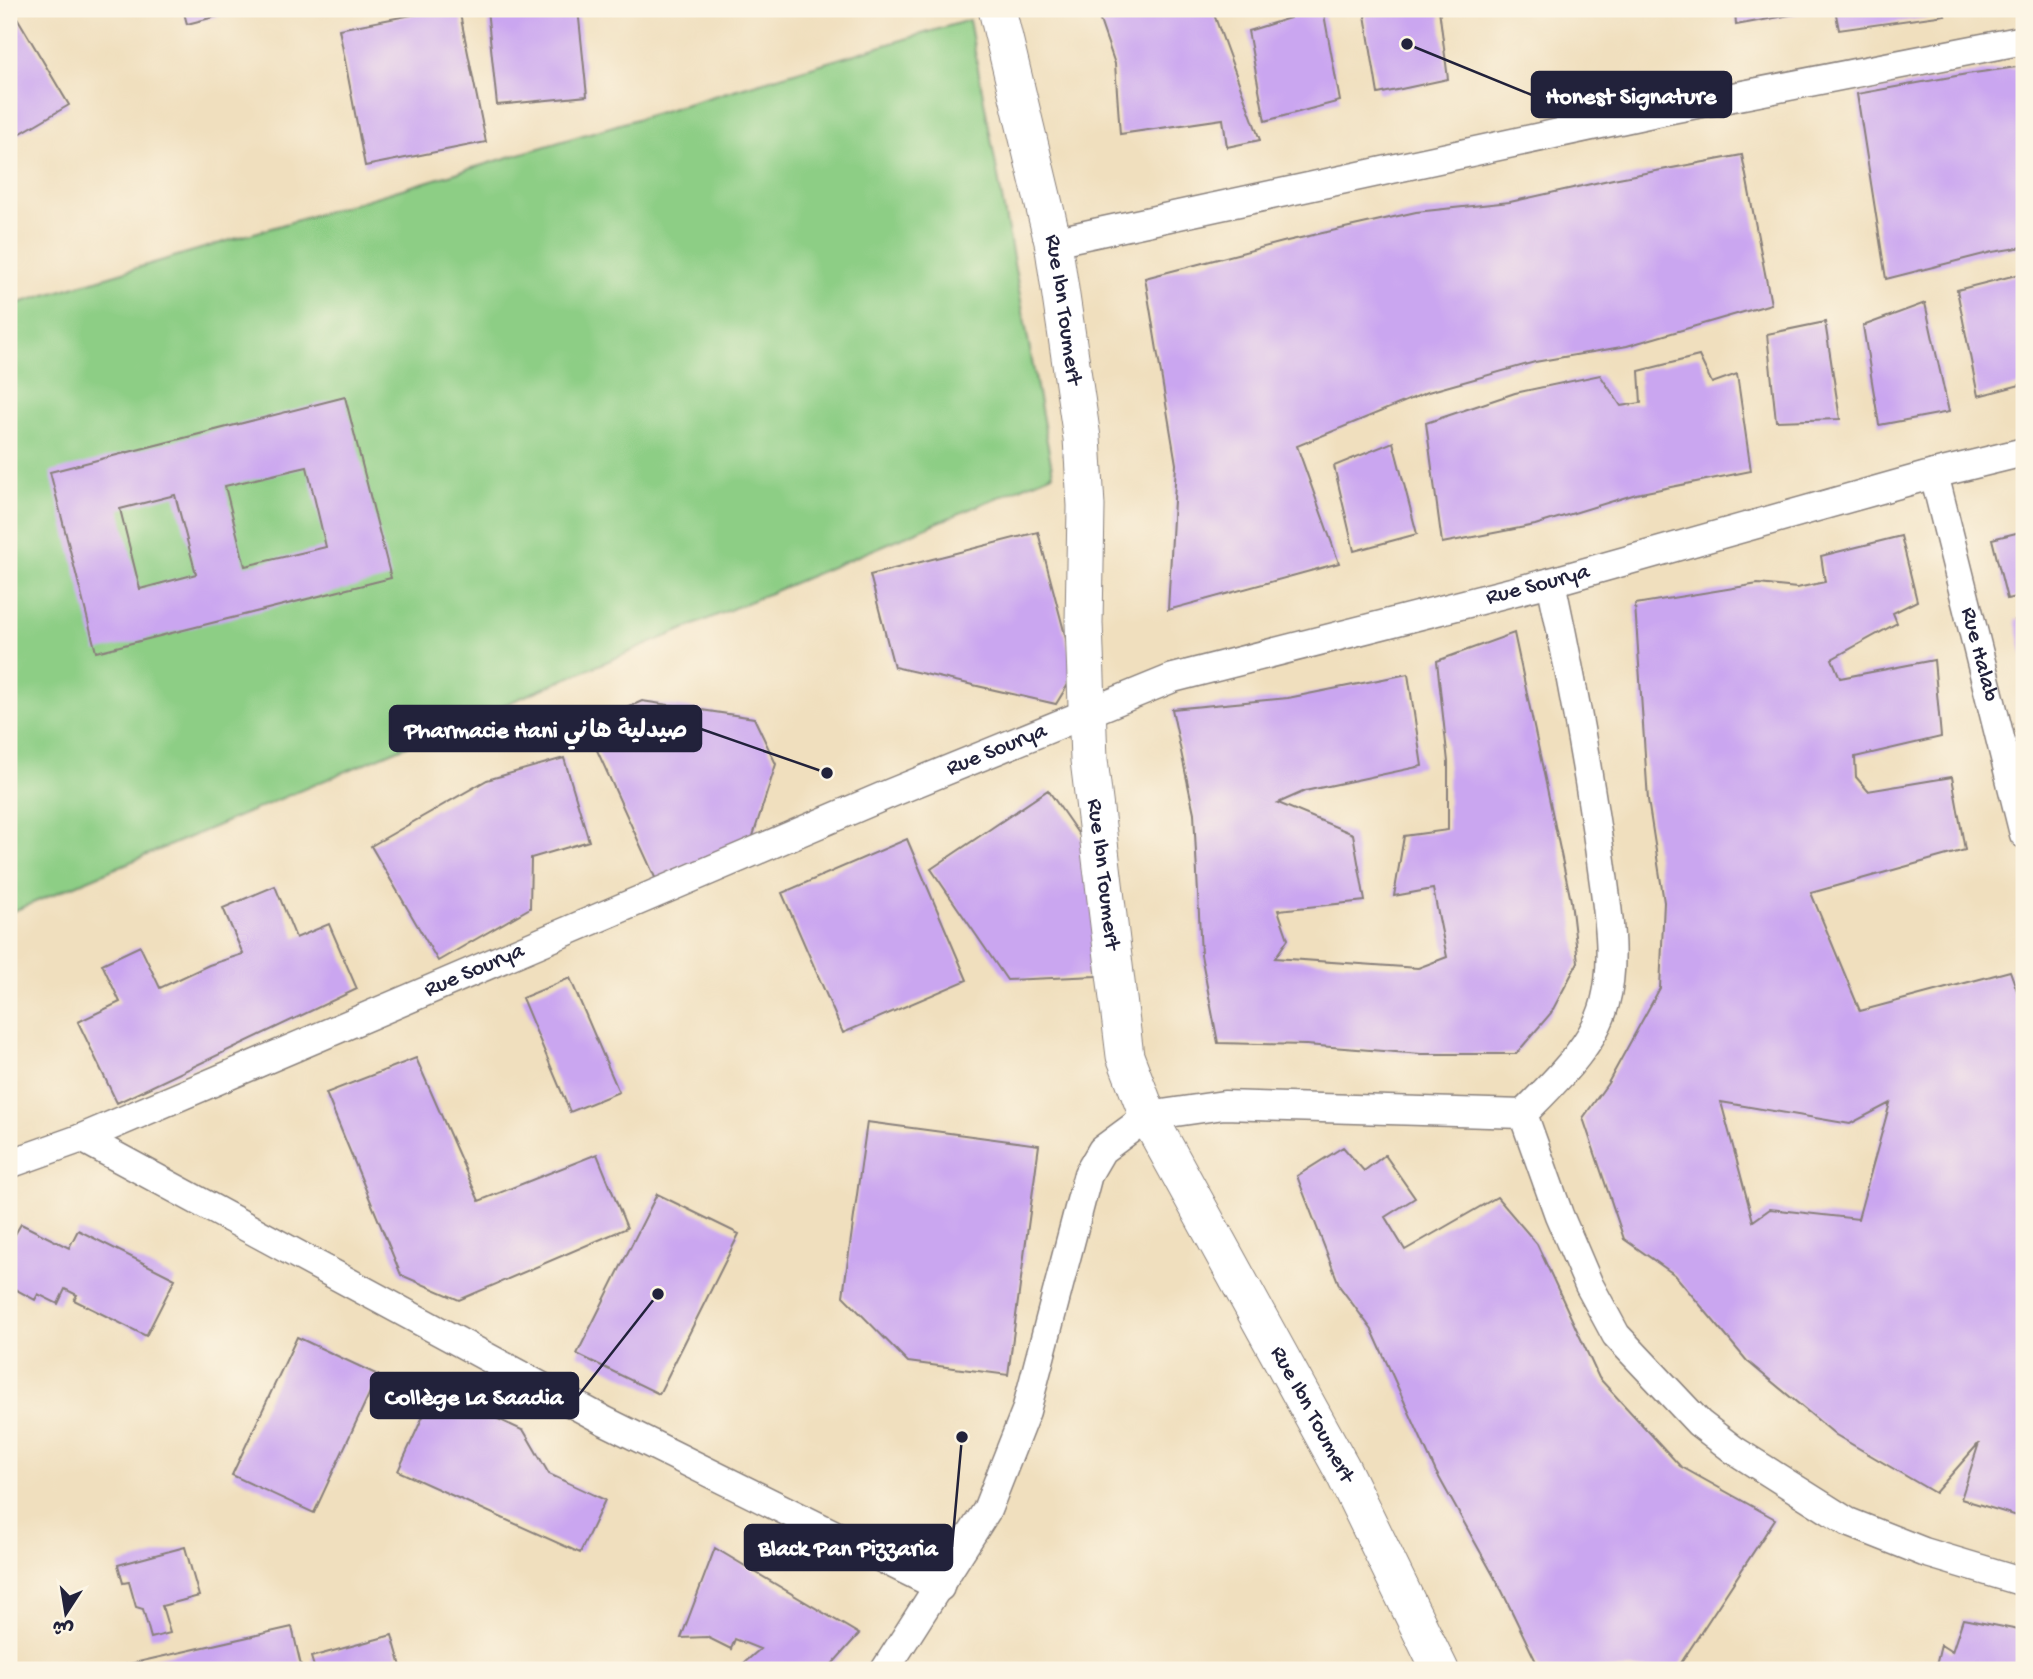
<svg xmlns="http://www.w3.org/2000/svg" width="2033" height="1679" font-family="'Gochi Hand','Playpen Sans Arabic',sans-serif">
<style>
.green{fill:#8dce85;stroke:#587860;stroke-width:2}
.building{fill:#caa6f0;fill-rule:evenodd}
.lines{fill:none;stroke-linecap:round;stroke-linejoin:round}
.minor-casing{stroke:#89807c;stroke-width:31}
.tertiary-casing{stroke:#89807c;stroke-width:39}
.minor{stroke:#fff;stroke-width:28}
.tertiary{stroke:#fff;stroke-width:37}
.labels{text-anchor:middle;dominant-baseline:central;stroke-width:5;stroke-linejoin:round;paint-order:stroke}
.street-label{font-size:23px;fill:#22223b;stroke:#fcf5e5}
.leader{fill:none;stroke:#22223b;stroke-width:2.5}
.callout-dot{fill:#22223b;stroke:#fcf5e5;stroke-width:2.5}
.callout{fill:#22223b;stroke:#22223b;stroke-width:2.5}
.callout-label{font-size:24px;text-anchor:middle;font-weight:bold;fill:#fff}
</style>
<rect width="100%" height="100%" fill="#fcf5e5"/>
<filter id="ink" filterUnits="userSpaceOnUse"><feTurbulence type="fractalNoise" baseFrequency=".0143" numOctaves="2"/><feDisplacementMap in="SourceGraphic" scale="14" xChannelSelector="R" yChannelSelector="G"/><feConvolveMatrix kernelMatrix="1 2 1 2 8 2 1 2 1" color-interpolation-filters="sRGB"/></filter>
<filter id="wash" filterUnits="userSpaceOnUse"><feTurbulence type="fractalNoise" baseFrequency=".00686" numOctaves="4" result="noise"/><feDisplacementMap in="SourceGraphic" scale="28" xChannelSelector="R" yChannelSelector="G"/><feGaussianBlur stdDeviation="1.57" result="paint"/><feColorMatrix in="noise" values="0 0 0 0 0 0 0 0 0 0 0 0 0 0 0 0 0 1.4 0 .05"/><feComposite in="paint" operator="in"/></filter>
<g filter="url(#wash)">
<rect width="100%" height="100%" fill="#f0dfbe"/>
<!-- green -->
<path class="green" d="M969 20 1053 474 9 913V306Z"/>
<g id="blocks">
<!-- building -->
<path class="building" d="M9 9H12L69 105 9 140Z
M183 9H242V10L187 24Z
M443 9H459L486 142 365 166 339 29Z
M487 9H578L587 96 497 105Z
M1096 9H1212L1260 140 1227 147 1223 119 1120 134 1115 64Z
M1290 9H1323L1340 101 1265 121 1248 31 1290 18Z
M1364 9H1439L1448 79 1378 94Z
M1735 9H1807V12L1736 25Z
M1835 9H1942L1945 15 1839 30Z
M2024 66V247L1992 252 1886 279 1857 94 1967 74Z
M1742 155 1771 304 1627 346 1535 362 1428 392 1297 446 1339 563 1168 610 1176 464 1145 278 1287 241 1416 212 1510 202 1613 179Z
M2024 273V384L1978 396 1957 290Z
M1925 303 1949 412 1879 425 1863 326Z
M1825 322 1840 419 1776 421 1767 334Z
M1699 356 1712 383 1737 374 1751 471 1636 494 1535 525 1442 543 1426 423 1515 393 1600 375 1621 406 1641 403 1639 371Z
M345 397 391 578 96 652 50 472ZM307 467 326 547 245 566 225 486ZM175 495 196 574 140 589 120 509Z
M1393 442 1417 534 1354 551 1334 466Z
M2024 531V595L2007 599 1992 539Z
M1038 532 1075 673 1056 704 894 667 870 575Z
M1901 536 1917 601 1893 613 1897 623 1832 659 1840 678 1934 660 1941 737 1855 757 1856 777 1868 791 1952 777 1965 850 1811 893 1860 1011 2010 971 2024 1010V1518L1961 1499 1979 1443 1935 1493 1836 1435 1747 1361 1675 1275 1624 1239 1583 1118 1608 1083 1660 988 1664 902 1648 800 1635 604 1758 584 1797 588 1825 582 1821 556ZM1721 1102 1850 1124 1890 1103 1858 1219 1770 1209 1753 1221Z
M2024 618V656H2023L2015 620Z
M1514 633 1571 901 1578 962 1551 1013 1516 1054H1421L1306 1045 1218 1043 1201 955 1194 813 1172 709 1288 698 1408 674 1422 766 1305 791 1278 803 1353 834 1365 901 1278 910 1288 939 1275 958 1418 968 1447 957 1433 889 1394 896 1404 836 1448 830V762L1437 661Z
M642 701 754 718 776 764 752 839 657 882 586 726Z
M564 758 589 841 531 858 530 908 438 961 371 846 487 780Z
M1048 790 1091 852 1096 976 1007 980 931 869Z
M907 839 967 980 843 1033 782 893Z
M275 886 296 938 329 924 357 989 117 1103 78 1022 120 1002 102 964 140 946 160 988 209 965 243 954 223 908Z
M570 978 619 1092 570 1112 522 998Z
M416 1058 479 1201 597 1154 627 1228 459 1300 401 1275 326 1093Z
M867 1122 1039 1145 1008 1375 908 1362 843 1296Z
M1343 1147 1364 1171 1385 1155 1415 1198 1385 1217 1405 1250 1497 1197 1537 1244 1599 1378 1680 1466 1775 1519 1677 1669 1540 1670 1502 1591 1436 1472 1372 1330 1340 1287 1297 1176Z
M657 1194 739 1234 659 1394 577 1354Z
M21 1224 69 1248 78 1230 175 1279 146 1336 74 1300 77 1295 65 1289 58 1304 38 1294 35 1300 9 1286V1233L14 1236Z
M297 1337 378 1375 314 1513 232 1475Z
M435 1390 524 1431 549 1474 605 1500 580 1553 398 1471Z
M185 1547 199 1596 162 1606 170 1633 151 1638 143 1609 136 1607 129 1582 123 1583 118 1565Z
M715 1548 859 1634 827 1670H736L760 1649 735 1639 731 1649 707 1637 681 1638Z
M1963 1619 2024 1631V1670H1935L1941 1645 1952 1652Z
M292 1627 302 1670H107V1669Z
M392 1635 402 1670H315L311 1657Z"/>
</g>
</g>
<g filter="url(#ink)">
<use href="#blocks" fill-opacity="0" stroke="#89807c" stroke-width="2"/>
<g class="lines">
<!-- minor casing -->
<g class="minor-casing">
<g id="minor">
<path d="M1053 242 1666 110 2024 40"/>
<path id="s1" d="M1934 474 2024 834"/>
<path d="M1523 1114 1559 1215 1589 1285 1616 1335 1699 1423 1734 1450 1848 1522 1924 1552 2024 1582"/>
<path d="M82 1138 605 1421 940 1587"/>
<path id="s2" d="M9 1164 82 1138 891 793 1173 678 1551 582 1934 474 2024 452"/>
<path d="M885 1670 987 1510 1026 1411 1088 1174 1102 1150 1148 1116 1224 1105 1523 1114C1553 1083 1594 1046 1605 1003 1617 957 1607 908 1601 861 1588 767 1571 675 1551 582"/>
</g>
</g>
<!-- tertiary casing -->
<g class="tertiary-casing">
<g id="tertiary">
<path id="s3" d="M997 9 1053 242 1082 438 1086 506 1084 623 1089 760 1125 1056 1148 1116 1342 1469 1440 1670"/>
</g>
</g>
<!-- minor -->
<use href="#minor" class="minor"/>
<!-- tertiary -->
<use href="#tertiary" class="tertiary"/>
</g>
</g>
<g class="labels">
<!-- street labels -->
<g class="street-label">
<text stroke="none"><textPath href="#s3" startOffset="308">Rue Ibn Toumert</textPath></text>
<text stroke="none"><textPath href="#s2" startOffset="1638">Rue Sourya</textPath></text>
<text stroke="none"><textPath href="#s1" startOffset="186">Rue Halab</textPath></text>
<text stroke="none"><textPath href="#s2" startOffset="1071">Rue Sourya</textPath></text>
<text stroke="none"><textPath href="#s3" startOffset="875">Rue Ibn Toumert</textPath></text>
<text stroke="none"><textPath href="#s2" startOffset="504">Rue Sourya</textPath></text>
<text stroke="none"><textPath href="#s3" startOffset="1463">Rue Ibn Toumert</textPath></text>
</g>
</g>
<!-- callouts -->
<path class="leader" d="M1407 44L1532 95M827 773L701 729M658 1294L578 1396M962 1437L952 1547"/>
<g class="callout-dot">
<circle cx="1407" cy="44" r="7"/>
<circle cx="827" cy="773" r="7"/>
<circle cx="658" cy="1294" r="7"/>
<circle cx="962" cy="1437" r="7"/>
</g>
<g class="callout">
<rect x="1532" y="72" width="199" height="45" rx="7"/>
<rect x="390" y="706" width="311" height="45" rx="7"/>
<rect x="371" y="1373" width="207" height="45" rx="7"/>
<rect x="745" y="1525" width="207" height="45" rx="7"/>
</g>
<g class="callout-label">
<text x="1631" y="103">Honest Signature</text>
<text x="546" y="737">Pharmacie Hani صيدلية هاني</text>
<text x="474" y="1404">Collège La Saadia</text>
<text x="848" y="1555">Black Pan Pizzaria</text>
</g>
<!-- margin -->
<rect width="2033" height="1679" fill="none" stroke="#fcf5e5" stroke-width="35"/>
<!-- north arrow -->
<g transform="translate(66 1613) rotate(192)" stroke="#fcf5e5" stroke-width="5" paint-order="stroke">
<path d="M0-5L12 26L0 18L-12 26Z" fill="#22223b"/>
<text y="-10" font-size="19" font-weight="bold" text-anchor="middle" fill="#22223b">ش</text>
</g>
</svg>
